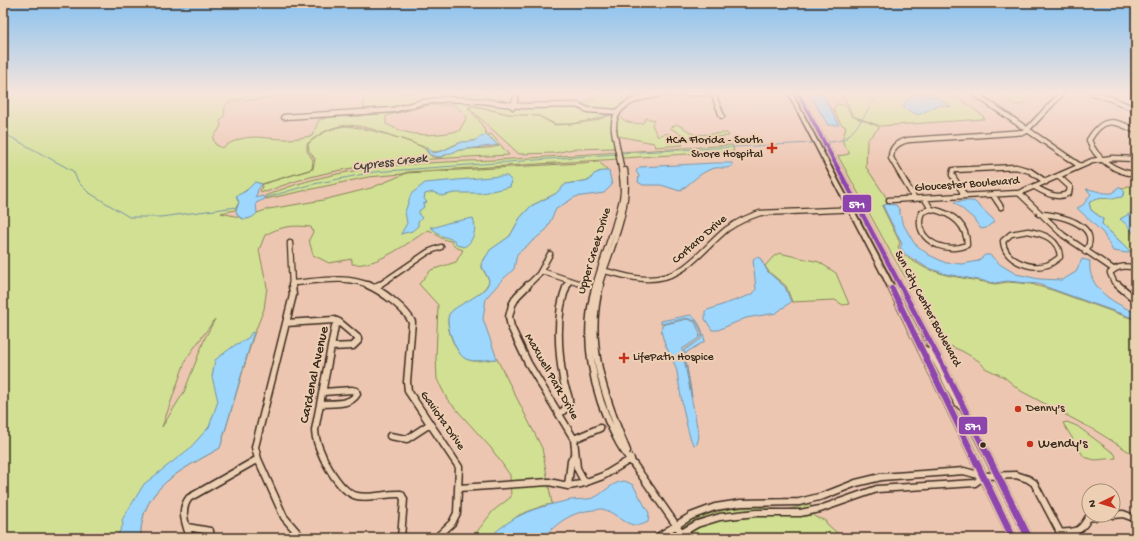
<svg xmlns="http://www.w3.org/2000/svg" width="1139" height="541" font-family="'Gochi Hand',sans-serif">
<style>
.green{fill:#d1e093;stroke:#868558;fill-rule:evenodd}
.water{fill:#9dd7fd;stroke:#7692a4}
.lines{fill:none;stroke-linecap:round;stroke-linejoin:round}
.stream{stroke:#7692a4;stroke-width:1}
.minor-far1-casing{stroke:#3b2a1e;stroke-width:7}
.minor-casing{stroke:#3b2a1e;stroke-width:9}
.major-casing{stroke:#3b2a1e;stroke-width:3}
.minor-far1{stroke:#edd0b4;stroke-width:4.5}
.minor{stroke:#edd0b4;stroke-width:6}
.major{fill:#edd0b4;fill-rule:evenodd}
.bus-1-casing{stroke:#edd0b4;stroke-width:3}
.bus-1{fill:#8e44ad;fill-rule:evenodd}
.poi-dot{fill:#c8321e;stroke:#edd0b4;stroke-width:1.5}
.bus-dot{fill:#3b2a1e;stroke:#edd0b4;stroke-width:1.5}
.labels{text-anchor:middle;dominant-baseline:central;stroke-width:4;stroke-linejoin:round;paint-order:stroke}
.poi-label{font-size:12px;fill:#3b2a1e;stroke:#edd0b4;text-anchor:start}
.street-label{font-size:12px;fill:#3b2a1e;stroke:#edd0b4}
.water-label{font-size:13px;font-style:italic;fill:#4a443f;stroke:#edd0b4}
.near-street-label{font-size:14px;fill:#3b2a1e;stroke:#edd0b4}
.near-poi-label{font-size:14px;fill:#3b2a1e;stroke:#edd0b4;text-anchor:start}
.line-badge{stroke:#edd0b4;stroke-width:1.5}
.badge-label{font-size:11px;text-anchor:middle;font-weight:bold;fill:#fff}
</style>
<rect width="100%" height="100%" fill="#edc6b2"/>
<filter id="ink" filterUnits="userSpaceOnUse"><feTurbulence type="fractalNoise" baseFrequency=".025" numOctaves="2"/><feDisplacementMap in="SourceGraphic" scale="8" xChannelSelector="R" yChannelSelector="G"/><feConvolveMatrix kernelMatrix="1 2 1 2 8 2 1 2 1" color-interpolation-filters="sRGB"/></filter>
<g filter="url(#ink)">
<!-- green -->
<path class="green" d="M3 93H325L324 95 279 96 254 100 243 99 229 102 225 107 224 116 220 121 221 126 213 138 215 144 222 148C247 131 260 139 287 139 296 139 304 137 312 136L319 120 330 117 361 116 364 107V93H495L506 103 521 104 584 103 606 93H632L633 96 619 105 611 114 592 120 571 124H555L539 116 509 114 473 105 468 108 479 120 487 135C482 136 480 138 476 140 472 142 467 141 463 142 451 144 442 155 430 151L427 147C421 147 414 143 407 141 367 128 343 112 307 144V151L313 160 312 169 262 184 258 183C251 188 240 192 237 200L239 202 235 210 221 213 248 219 257 213 269 209 323 200 371 188 407 173 599 162 609 171 598 172 590 180 566 184 555 194 531 206 520 218 510 236 491 250 482 262 481 266 489 280C489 288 470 301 463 304 459 307 453 309 450 313 443 324 456 357 469 360 477 363 488 359 497 359L542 448 552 504 542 506 519 515 489 538H472L493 511 511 497 510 475 491 448 447 399 437 379 436 358 438 305 419 284 431 270 456 262 463 250 455 247 451 241C437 239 438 233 428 230 409 242 376 268 352 264V259L329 263 313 255 309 240 313 232 311 227C292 225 282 226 265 235L259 250 267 287 264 309 253 337 220 448C191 465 155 480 144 514 142 523 140 529 141 538H3ZM429 105H455L467 117 459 131C430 136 413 138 386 124V116ZM215 319 205 338 184 392 162 427 186 359Z
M842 93H947L962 100 983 116 984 119 880 126 853 116Z
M999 93H1033L1022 105 1014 104Z
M837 104 846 106 852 116 878 126 879 128 867 140 866 167 890 203 882 206 900 243 898 247 903 255 925 268 946 275 995 284 1008 282 1031 284 1052 290 1136 320V456L1096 431 1021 391 1004 377 985 368 979 361 962 351 945 344 891 253 838 156 849 154V151C839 140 843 140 846 127L841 124 833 109Z
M473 106 508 114 538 116 555 125 572 124 593 121 615 114 612 121 614 148 573 149 555 153 519 154 469 108Z
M618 114C622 122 635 125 643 123L646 118 654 120 652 125 658 137C669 129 675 137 683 145L655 147 654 143 618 136 616 127Z
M677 124 695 135 727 133 729 136 689 138 670 128Z
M345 126C361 127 408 139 422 147 428 150 428 157 436 158 442 158 447 154 453 152 467 147 484 150 499 146L488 135 491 134 509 155C430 159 339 161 266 192L260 191 263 184 313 169 315 159 309 151 308 144C321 133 328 129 345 126Z
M732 145 734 151 623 158 621 152Z
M618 152 619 159 407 172 402 174 368 177 266 199 265 196C337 165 417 163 494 160 535 158 577 155 618 152Z
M1128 186H1136V255L1130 251 1102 224 1103 219 1091 210 1089 203C1096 197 1105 198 1114 199L1125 192 1122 189Z
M779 253 819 262 836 273 849 304 843 305 835 300 792 302 786 286 769 272 765 266 773 257Z
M1067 422 1077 426 1115 454 1116 458 1095 460 1084 457 1063 423Z
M810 504 812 508C793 512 775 510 756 510 729 511 706 517 682 529L679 524 687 520 729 509 757 507 786 510Z
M813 513 815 517 825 520 827 524 843 538H677C703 524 728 515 757 515 777 515 794 516 813 513Z"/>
<!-- water -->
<path class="water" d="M809 93H822L839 125H828Z
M918 93 936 97 951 107 939 105 918 115 904 108V102Z
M487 135 498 145 459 150 440 157 430 155 425 147 434 153 442 151 462 142 474 141 480 137Z
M714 163H732L733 165C728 170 721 167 715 168 701 171 691 183 680 191L661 185H643L638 182 639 176 636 171 640 167Z
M602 171H609L612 185 604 193 575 197 556 209 546 230 517 254 514 269 502 280 486 298 483 319 497 359C487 359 475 363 466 359 456 355 443 321 450 313 458 303 489 294 489 280L481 265 490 250 510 236 520 218 531 206 555 194 566 184 590 180 594 174Z
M501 176H507L512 181 510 187 482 193H454L442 196 433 192 425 194 424 199 427 202 423 204 424 207 419 211V215L422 218 418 222V226L412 231 401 234 407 223 405 212 411 194 425 183Z
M255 182 262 184 257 191H258L255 198 263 196 265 199 256 203 257 213C253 218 249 219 243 219L238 216 236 211 239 202 236 196 246 191Z
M1118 187 1122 189 1125 192 1122 197C1111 200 1098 195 1089 203L1091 210 1103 219 1102 224 1130 251 1127 253 1113 251 1103 233 1077 208 1083 205 1091 194 1086 189C1097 190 1101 194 1113 193Z
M963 201H974L995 221 986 228 981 229 973 218 954 202Z
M887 204 896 205 899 209 902 222 914 243 929 255 946 263 963 264 978 261 985 255H990L1001 265 1016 274 1039 279 1062 280 1076 272 1082 259 1090 261C1087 289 1114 303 1136 313V319L1038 284 1007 281 995 283 946 274 926 267 905 254 900 247 902 244 883 206Z
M1131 213H1136V237L1128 226 1120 219Z
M473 218C477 228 474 242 464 247L457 245 454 240 442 236 430 227H436L447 223Z
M756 257 760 258 768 272 785 287 791 302 776 313 746 318 718 330H712L705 319V311L753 294 756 289 753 259Z
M690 315C699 319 703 332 705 341L687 352 685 356 692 397 684 350 701 339 702 333 696 321 686 318 661 324V321Z
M687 319 695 322 700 334 699 338 682 349 699 437 697 444 694 445C687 438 679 385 677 372 674 357 659 341 662 325Z
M252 332 254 333 253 335 220 448C191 465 155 480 144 514 142 523 140 529 141 538H116L123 525 122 520 144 484 189 449 209 427 218 401 212 377 215 360 235 345 248 338Z
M625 481 633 485 649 513 648 522C629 533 619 513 602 509 599 509 595 510 593 510 570 512 558 523 542 538H489C515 513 537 507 571 500 578 499 586 500 593 498 605 493 611 482 625 481Z"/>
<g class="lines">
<!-- stream -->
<path class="stream" d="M3 133 73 171 79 183 88 192 129 217H161L237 207
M828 142C834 142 842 141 847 137 857 129 871 105 879 93
M621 153 811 143
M265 198 309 185 374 172 616 154"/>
<!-- minor-far1 casing -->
<g class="minor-far1-casing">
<path id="minor-far1" d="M713 93 722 116
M974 93 1080 166
M1093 93 1114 100 1136 110
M513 107 517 93
M284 117 393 110 423 102 448 99 482 101 521 106 577 105 588 110 618 112
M1136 131C1114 120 1103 116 1089 140 1095 159 1117 173 1136 174
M1035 187C1046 193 1057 200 1069 193L1070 187 1058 176
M1019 193 1063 235 1113 269
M993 195 1001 207
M965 196 952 175 953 170 1016 167 1030 171 1046 182
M915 199 891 158C891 147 898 142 908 140L1025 132 1062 93
M925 199 931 209
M889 200 1019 193 1092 161 1112 158 1136 159
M931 209C951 213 967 223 967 245 945 255 911 239 922 212Z
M1039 214C1058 214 1104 225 1085 252
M1028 231C1044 234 1059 239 1060 257 1056 260 1051 264 1047 265 1029 270 1004 260 1003 241L1011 234Z
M290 243 292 286
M601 270C616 273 631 279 646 279 685 280 700 251 727 229 737 222 748 217 760 213L861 209
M541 271 584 285
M294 283C320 281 346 275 371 286
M378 286 428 252 441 247
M527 286 539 274 550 254
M567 286 569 280
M595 286C601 267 607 247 614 228 617 216 622 205 623 193 624 171 617 151 614 130 610 89 681 93 707 93
M599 286C611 247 630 211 625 170
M1119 286 1114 282 1110 273C1118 265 1126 266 1136 268"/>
</g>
<!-- minor casing -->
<g class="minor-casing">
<path id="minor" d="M292 285 293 295 255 447 258 459 284 517 302 538
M368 285C382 291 406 309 412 322L407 382 408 391 459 467 457 513 452 523 436 538
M528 285 517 296 512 305 509 317 511 327 528 363 574 439 577 468 585 483
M596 285C581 335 592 393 617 439 622 450 630 459 637 469 652 490 666 511 681 532
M600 285C584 343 605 398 627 451
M1118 285 1136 300
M375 288 379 285
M339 322 335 326 315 430C315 448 338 492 357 496 371 499 387 493 401 494L404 499 401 538
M286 323 334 320 339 322 358 338V341L353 346 331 347
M320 404C332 403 350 406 357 394L356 391 352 390 323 392
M559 414C563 411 568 408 569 403 570 395 564 387 563 379 558 349 555 314 567 285
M390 436 407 439 430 424
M574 439 600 428
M568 486 571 461 575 453
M459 488 549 482 568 486 581 484 603 476 631 459
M1113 515 1123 514 1134 518
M187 527 210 531 211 538
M1060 533C1076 531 1080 533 1088 518L1107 515
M190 538C186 524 179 511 189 498L258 459
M656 538 691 516 715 507 741 503 799 502 823 496 856 483 881 477 964 471 982 476 1016 475 1028 479 1034 483 1063 538
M673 538 697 524 720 517 756 513H800L820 509 877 489 975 483 984 476"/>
</g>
<!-- major casing -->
<g class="major-casing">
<path id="major" d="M788 93H792L888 275 923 345 931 350 796 93H800L944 362 1033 538H1025L961 410C949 402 940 369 928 355L1017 538H1009L882 275Z"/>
</g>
<!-- minor-far1 -->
<use href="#minor-far1" class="minor-far1"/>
<!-- minor -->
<use href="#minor" class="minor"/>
<!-- major -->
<use href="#major" class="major"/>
<!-- bus-1 casing -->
<g class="bus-1-casing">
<path id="bus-1" d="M796 93H800L944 362 1033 538H1025L940 366Z
M890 286H894L895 288 1017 538H1009L889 288Z"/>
</g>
<!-- bus-1 -->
<use href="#bus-1" class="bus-1"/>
</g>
</g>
<!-- sky -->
<linearGradient id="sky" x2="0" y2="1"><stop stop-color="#8ac2f0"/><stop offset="0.55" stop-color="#f7e5dc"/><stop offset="1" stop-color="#f7e5dc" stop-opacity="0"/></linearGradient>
<rect width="1139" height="169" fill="url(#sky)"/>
<!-- markers -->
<g class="poi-dot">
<path d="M770 142h4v4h4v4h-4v4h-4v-4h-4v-4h4z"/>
<path d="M622 352h4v4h4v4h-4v4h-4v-4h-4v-4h4z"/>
<circle cx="1018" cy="409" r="4"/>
<circle cx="1030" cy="444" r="4"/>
</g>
<circle class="bus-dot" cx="983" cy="445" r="3.5"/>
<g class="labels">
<!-- poi labels -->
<g class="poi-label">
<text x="763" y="141" text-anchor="end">HCA Florida - South<tspan x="763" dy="14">Shore Hospital</tspan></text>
<text x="633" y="358">LifePath Hospice</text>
<text x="1026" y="409">Denny's</text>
</g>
<!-- street labels -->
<g class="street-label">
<text transform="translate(967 185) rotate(-4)">Gloucester Boulevard</text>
<text transform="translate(700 240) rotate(-41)">Cortaro Drive</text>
<text transform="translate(595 251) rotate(-73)">Upper Creek Drive</text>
<text transform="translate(927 309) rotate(62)">Sun City Center Boulevard</text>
<text transform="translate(551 377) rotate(60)">Maxwell Park Drive</text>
<text transform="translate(442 421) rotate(55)">Gaviota Drive</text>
</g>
<!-- water labels -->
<g class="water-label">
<text transform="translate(390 163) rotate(-7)">Cypress Creek</text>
</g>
<!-- near-street labels -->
<g class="near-street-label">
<text transform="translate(315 375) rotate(-78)">Cardenal Avenue</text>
</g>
<!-- near-poi labels -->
<g class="near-poi-label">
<text x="1038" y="444">Wendy's</text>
</g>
</g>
<g class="line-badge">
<rect x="842" y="194" width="30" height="19" rx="4" fill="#8e44ad"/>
<rect x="958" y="416" width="30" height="19" rx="4" fill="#8e44ad"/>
</g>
<g class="badge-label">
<text x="857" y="208">571</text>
<text x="973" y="430">571</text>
</g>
<!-- margin -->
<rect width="1139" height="541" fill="none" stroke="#edd0b4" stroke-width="16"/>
<rect x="8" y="8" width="1123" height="525" fill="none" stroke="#3b2a1e" stroke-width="1.5" filter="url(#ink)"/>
<!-- north arrow -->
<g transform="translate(1101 503) rotate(265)"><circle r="19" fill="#edd0b4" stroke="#a68e78"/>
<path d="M0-3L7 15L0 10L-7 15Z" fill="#c8321e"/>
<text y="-6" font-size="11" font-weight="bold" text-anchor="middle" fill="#3b2a1e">N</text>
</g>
</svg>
